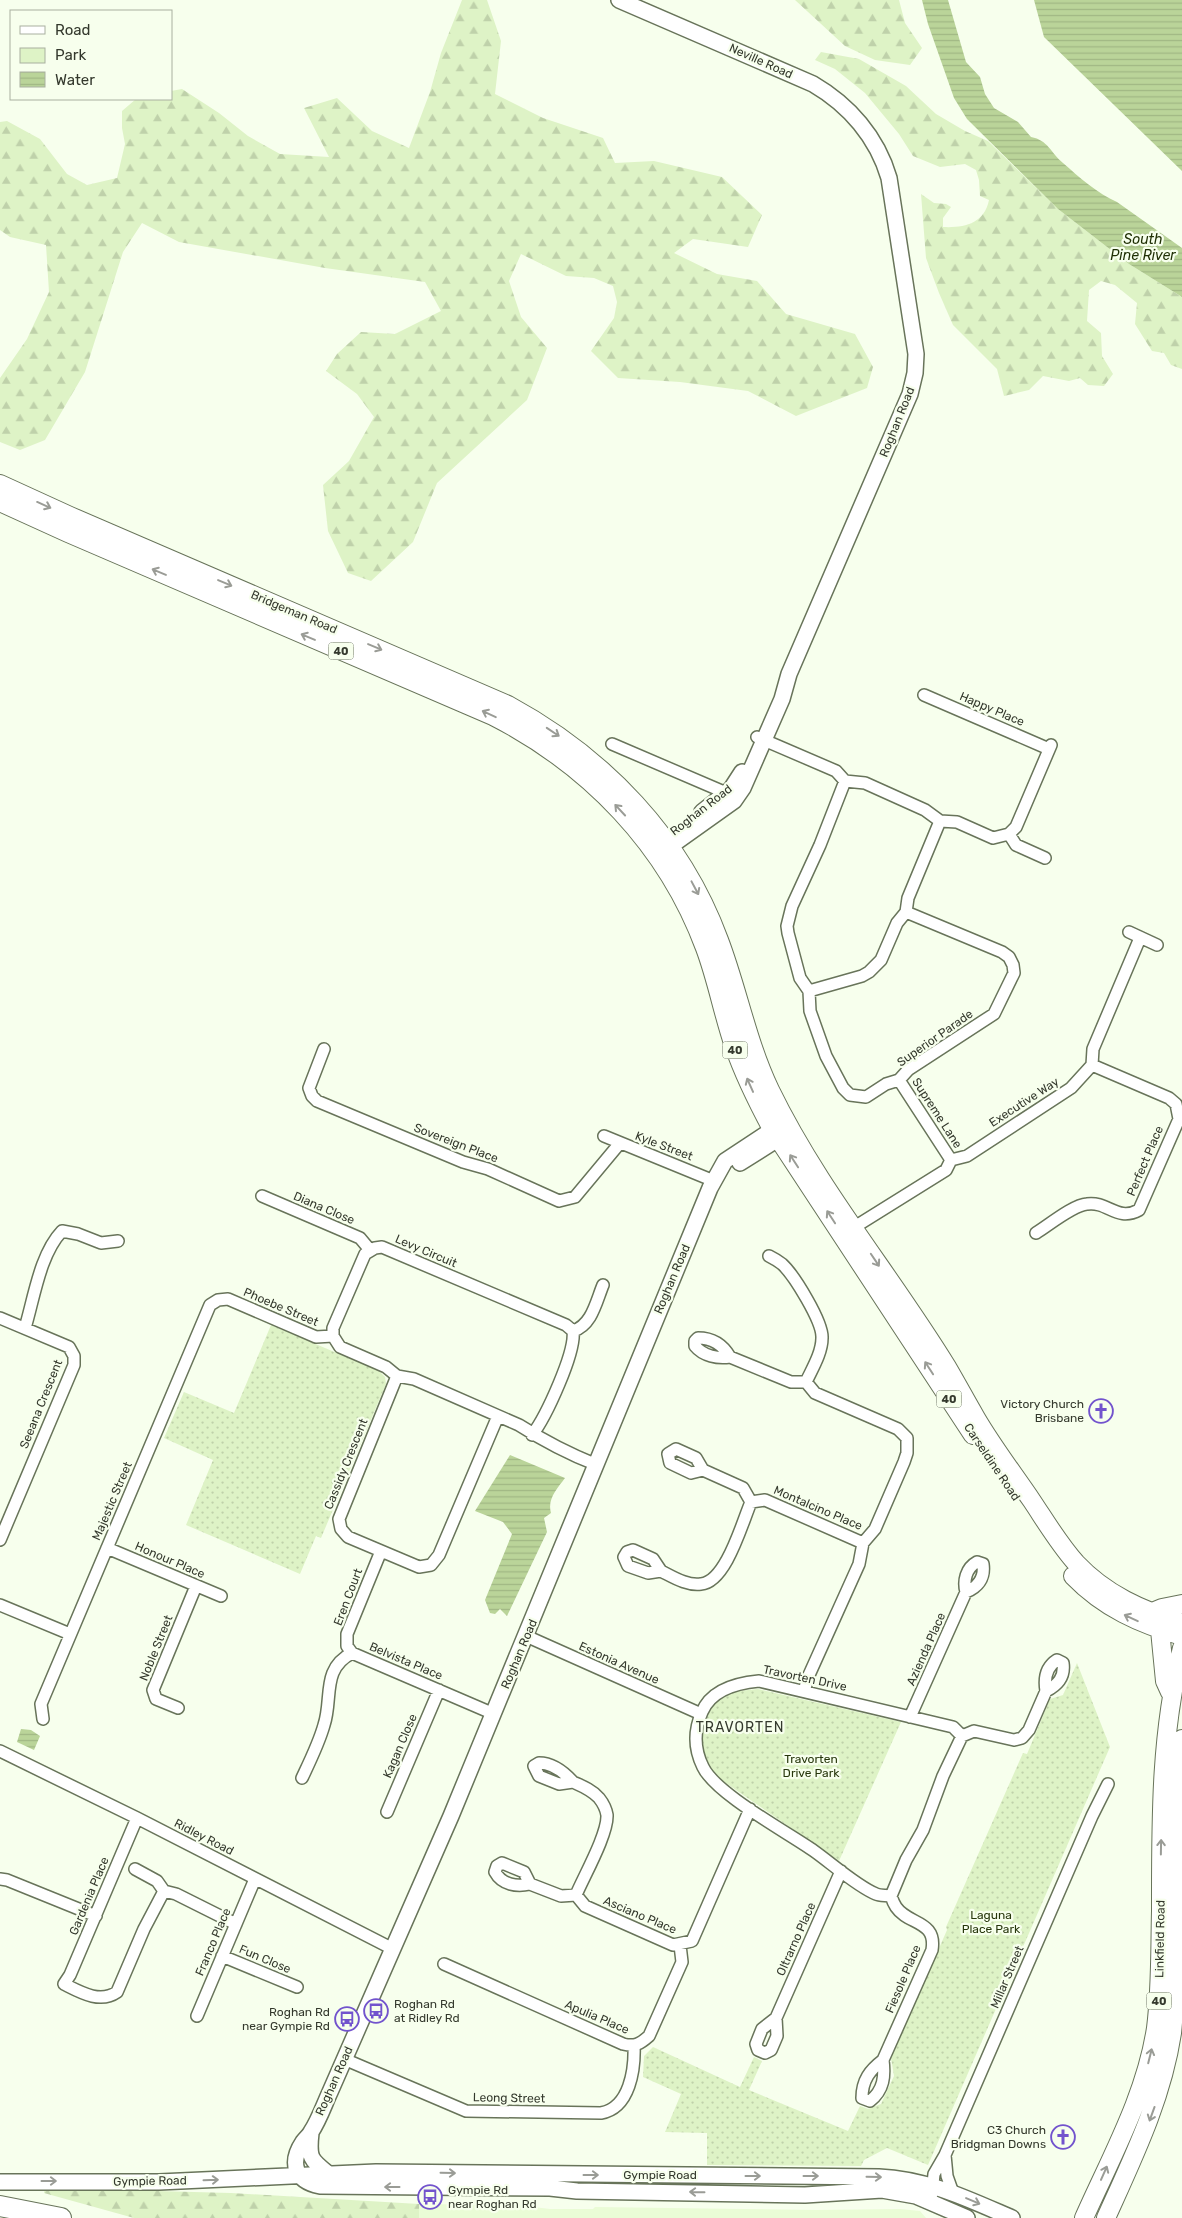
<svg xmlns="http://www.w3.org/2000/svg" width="1182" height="2218" font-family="Rubik,sans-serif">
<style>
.built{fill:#eafcd6}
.green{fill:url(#green-dots)}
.forest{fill:url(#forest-firs)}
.water{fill:url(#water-rules)}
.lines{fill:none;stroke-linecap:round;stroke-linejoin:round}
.street-casing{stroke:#68745a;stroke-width:14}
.secondary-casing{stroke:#68745a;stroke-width:18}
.primary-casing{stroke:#68745a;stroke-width:20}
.highway-casing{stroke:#68745a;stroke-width:22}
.street{stroke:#fff;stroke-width:11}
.secondary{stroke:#fff;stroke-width:15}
.primary{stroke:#fff;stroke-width:18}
.highway{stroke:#fff;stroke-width:20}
.oneway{stroke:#9a9c96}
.labels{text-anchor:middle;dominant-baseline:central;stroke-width:4.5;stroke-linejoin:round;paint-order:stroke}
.shield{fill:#f7ffed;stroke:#6e7467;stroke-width:1}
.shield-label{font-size:11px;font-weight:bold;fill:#34392d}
.street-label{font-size:12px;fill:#34392d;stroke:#f7ffed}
.poi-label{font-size:12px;fill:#34392d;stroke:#f7ffed;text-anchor:end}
.park-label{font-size:12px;fill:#27370c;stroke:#f7ffed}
.water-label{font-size:14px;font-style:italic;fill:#1f2f04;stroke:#f7ffed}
.neighbourhood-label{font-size:14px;letter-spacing:1px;fill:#34392d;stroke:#f7ffed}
</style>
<defs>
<pattern id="green-dots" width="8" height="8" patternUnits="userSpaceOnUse" patternTransform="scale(1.25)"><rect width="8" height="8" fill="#def3c6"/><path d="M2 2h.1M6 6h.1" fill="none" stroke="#bfd1aa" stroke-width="1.8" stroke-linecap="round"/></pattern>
<pattern id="forest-firs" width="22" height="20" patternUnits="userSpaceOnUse" patternTransform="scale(1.25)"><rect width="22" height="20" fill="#def3c6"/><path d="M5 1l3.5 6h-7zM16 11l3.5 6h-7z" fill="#bfd1aa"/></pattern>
<pattern id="water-rules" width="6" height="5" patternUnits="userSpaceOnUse" patternTransform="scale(1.25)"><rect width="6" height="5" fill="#bad499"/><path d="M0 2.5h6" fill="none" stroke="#a0b784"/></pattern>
</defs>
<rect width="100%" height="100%" fill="#f7ffed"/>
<!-- built -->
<path class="built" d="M419 2204 517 2205 550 2209H593L595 2207 817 2210 900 2209 920 2211 926 2218H419Z"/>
<!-- green -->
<path class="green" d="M271 1325 379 1371 385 1377 386 1384 321 1538 316 1536 300 1574 186 1525 213 1460 164 1438 184 1392 234 1413Z
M1077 1663 1110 1747 928 2165 887 2148 864 2160 861 2166 707 2165V2133L665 2132 681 2094 643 2077 644 2056 653 2047 740 2087 754 2057 762 2061 749 2090 848 2131 860 2106 868 2109 881 2104 894 2076 891 2058 947 1930 946 1927 1023 1753 1027 1754 1050 1699 1063 1695Z
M758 1689 901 1722 839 1861 717 1777C711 1770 705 1763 703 1754 698 1730 708 1701 732 1693 740 1690 750 1690 758 1689Z"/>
<!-- forest -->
<path class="forest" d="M462 0H487L501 41 495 94 543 118 603 138 615 163 654 161 722 177 762 215 748 247 693 239 674 253 717 274 757 281 786 314 855 334 873 367 867 388 796 416 748 391 680 382 618 378 591 351 614 318 617 302 613 286 594 278 566 276 521 254 509 281 521 317 547 348 527 400 437 483 413 542 371 581 348 573 328 531 323 485 349 461 374 417 357 394 326 371 337 354 361 332 395 334 441 311 425 282 325 268 179 242 142 223 123 252 85 372 45 440 20 450 0 442V378L27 339 49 292 46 245 10 237 0 230V122L7 121 40 139 67 174 87 185 117 178 125 144 122 128V111L136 99H171V91L182 89 219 113 248 136 280 154 329 157 304 108 337 98 372 131 409 148 430 92 441 53Z
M795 0H899L905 23 922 48 910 65 875 60 845 46Z
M821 52 859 59 906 86 936 114 965 131 988 141 1058 209 1129 264 1182 297V369L1171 365 1164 353 1152 351 1135 324 1137 303 1115 285 1101 281 1089 290 1087 321 1101 333 1102 356 1113 374 1104 386 1088 385 1080 378 1069 381 1043 376 1029 390 1004 396 997 369 953 325 939 293 926 258 921 194 934 203 946 204 951 207 943 218V227C964 228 984 224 989 200L980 196 979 180 976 170 965 164 940 167 913 156 899 134 865 93 835 69 815 60Z
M45 2188 231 2193 419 2204V2218H134L44 2193Z"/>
<!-- water -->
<path class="water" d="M922 0H948L966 62 980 77 985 94 994 108 1018 122 1031 137C1048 140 1051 153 1063 163 1079 177 1098 194 1117 202L1182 248V297L1129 264 1058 209 967 119 954 98 928 24Z
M1034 0H1182V171L1044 37Z
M510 1455 565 1478C557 1489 547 1499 551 1513L544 1518 547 1532 507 1616 500 1609 495 1614 490 1613 485 1600 512 1534 503 1522 475 1511Z
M21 1729 31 1730 40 1736 34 1750 17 1742Z"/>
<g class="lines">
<!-- street casing -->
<g class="street-casing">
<path id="street" d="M924 695 1049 749
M757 737 836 771 845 781 865 783 925 810 940 821 957 822 993 838 1009 834 1016 827 1051 745
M612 744 731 795
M845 781 820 845 792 906 787 926 788 933 800 978 809 991 810 1011 826 1056 843 1088 850 1095 866 1097 886 1084 899 1080 908 1070 994 1014 1014 973 1013 965 1009 957 1002 952 906 912
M1009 834 1016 845 1045 858
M1129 932 1157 945
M809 991 862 976 869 972 881 960 897 923 906 912 908 898 940 821
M324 1049 309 1088 312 1096 317 1101 463 1162 488 1169 559 1201 575 1197 620 1143
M899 1080 951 1160
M604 1136 714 1181
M262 1196 360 1238 370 1250
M853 1228 946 1170 951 1160 967 1156 1071 1088 1092 1065 1093 1049 1140 938
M1036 1233C1049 1225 1073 1205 1087 1204 1108 1201 1117 1222 1139 1210L1179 1119 1176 1104 1169 1098 1092 1065
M769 1256C773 1258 778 1261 782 1264 794 1275 823 1322 822 1338 822 1353 812 1369 806 1382
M0 1318 69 1347 74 1356V1365L0 1540
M25 1328C34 1298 40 1254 62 1231L78 1234 101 1243 118 1241
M573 1331C592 1325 596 1302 603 1285
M698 1338C712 1338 723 1345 730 1357 718 1359 703 1356 695 1346V1341Z
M730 1357 791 1382H806L815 1393 898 1429 907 1438V1453L904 1462 875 1529 863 1543
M397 1376 339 1519 341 1529 348 1537 419 1567 431 1565 439 1555 498 1416
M532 1435C546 1417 576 1352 573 1331L566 1325 382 1247 375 1248 365 1254 333 1328V1336L340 1347 386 1367 397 1376 414 1379 519 1425C544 1441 569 1454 597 1465
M676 1449 696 1458 703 1470 691 1473 670 1463 668 1454Z
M703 1470 743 1488 751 1502 765 1500 863 1543 859 1564 809 1675 804 1691
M107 1548 221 1596
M633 1550 653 1559 661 1571 648 1573 628 1566 624 1557 627 1552Z
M977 1562 983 1564C985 1578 978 1587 966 1592 963 1581 966 1568 977 1562Z
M661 1571C673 1577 687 1586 701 1584 726 1582 742 1523 751 1502
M0 1605 70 1634
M526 1636 701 1714
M352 1653 347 1646V1634L381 1551
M1057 1660 1063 1663C1065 1677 1058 1685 1046 1691 1044 1679 1046 1667 1057 1660Z
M759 1681 953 1727 962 1736 943 1776 923 1830 906 1860 891 1896C886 1895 880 1896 876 1894 858 1887 831 1863 814 1851 787 1832 716 1794 703 1767 694 1749 694 1730 702 1712 711 1690 737 1683 759 1681Z
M178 1708 156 1699 153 1690 196 1586
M910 1717 966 1592
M43 1719 41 1704 210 1305 218 1300 228 1299 316 1337 333 1336
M962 1736 974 1731 1014 1740 1022 1738 1029 1730 1046 1691
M0 1751 137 1818 393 1949
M539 1763C553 1763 564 1772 573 1782L559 1784 539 1776 534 1766Z
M302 1778C310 1761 319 1743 324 1725 333 1698 321 1669 352 1653L494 1714
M573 1782C582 1786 592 1790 599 1798 603 1803 606 1809 607 1815 608 1834 584 1876 576 1895
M387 1812 439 1690
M137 1818 70 1975 64 1984C80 1992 100 2004 117 1992L144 1929 164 1891 176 1894 236 1924
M502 1863 524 1872 530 1884C517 1887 502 1885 495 1872L497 1866Z
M135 1869 157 1881 164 1891
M0 1879 7 1880 96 1916
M530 1884 561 1896 576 1895 585 1906 673 1945 692 1941 750 1809
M222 1956 297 1987
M444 1964 623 2044C635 2047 640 2044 649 2036L682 1962 680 1945
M197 2016 255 1879
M776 2018 777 2036 771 2050 765 2053 758 2050 756 2044 762 2029 776 2018 841 1871
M344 2059 466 2111 601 2113C630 2108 635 2069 634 2045
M883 2060C885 2076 884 2090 870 2101L862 2098C862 2080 870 2070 883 2060L932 1950C937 1920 908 1925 896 1907 894 1904 892 1899 891 1896
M945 2155 947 2176 953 2193
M932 2194 934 2174 945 2155 1092 1816 1108 1784"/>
</g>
<!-- secondary casing -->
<g class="secondary-casing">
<path id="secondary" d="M619 0 813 84C849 105 877 137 889 178L916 354 915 373 910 394 789 674 782 699 743 788 734 801 661 853
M702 812 731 789 742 772
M781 1124 725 1161 710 1188 451 1816 330 2092C324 2105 319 2120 311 2132 309 2136 306 2138 303 2142 289 2163 295 2181 320 2186L550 2188 577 2191 805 2195 882 2190 916 2196 967 2218
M740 1163 789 1132
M311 2133C308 2159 311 2160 330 2175
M0 2182H159L376 2172 879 2177C927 2179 968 2199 1012 2218"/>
</g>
<!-- primary casing -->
<g class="primary-casing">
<path id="primary" d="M0 484 70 516 508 705C604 757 681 837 719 940 738 990 747 1042 770 1090 818 1189 890 1274 947 1367 957 1384 966 1401 976 1418 993 1447 1013 1473 1032 1501 1046 1522 1059 1544 1076 1563 1106 1595 1142 1610 1182 1623
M0 502 68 533 493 716C589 765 667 845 705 948 717 980 723 1014 734 1046 744 1075 758 1103 772 1129L973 1435
M1073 1576C1104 1608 1140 1624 1182 1636
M1150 1613 1162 1608 1182 1604
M1160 1630 1165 1681 1170 1692
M1084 2218C1111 2157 1146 2095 1156 2028 1161 1989 1160 1950 1161 1911 1161 1822 1160 1735 1182 1648
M1106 2218C1133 2158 1162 2099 1172 2033 1182 1936 1170 1836 1182 1739"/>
</g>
<!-- highway casing -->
<g class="highway-casing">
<path id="highway" d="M0 2206 61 2218"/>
</g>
<!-- street -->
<use href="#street" class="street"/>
<!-- secondary -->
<use href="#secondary" class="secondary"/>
<!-- primary -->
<use href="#primary" class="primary"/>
<!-- highway -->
<use href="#highway" class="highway"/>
</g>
<!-- one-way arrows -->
<defs><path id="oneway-shaft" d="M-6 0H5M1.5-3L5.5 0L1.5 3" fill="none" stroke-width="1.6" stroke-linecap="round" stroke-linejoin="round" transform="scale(1.25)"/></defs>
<g class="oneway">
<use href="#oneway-shaft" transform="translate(44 505) rotate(24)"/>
<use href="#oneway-shaft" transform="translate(159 572) rotate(-157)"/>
<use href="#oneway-shaft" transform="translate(225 583) rotate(23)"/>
<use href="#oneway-shaft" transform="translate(308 637) rotate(-157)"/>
<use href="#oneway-shaft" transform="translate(375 647) rotate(23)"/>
<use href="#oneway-shaft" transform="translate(489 714) rotate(-155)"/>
<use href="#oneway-shaft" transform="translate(553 732) rotate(34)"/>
<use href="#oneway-shaft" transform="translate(620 810) rotate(-133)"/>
<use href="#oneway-shaft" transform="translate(695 888) rotate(62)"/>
<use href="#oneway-shaft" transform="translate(750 1085) rotate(-114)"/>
<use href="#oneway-shaft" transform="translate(794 1161) rotate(-123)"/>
<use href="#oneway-shaft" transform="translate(831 1217) rotate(-123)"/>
<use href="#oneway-shaft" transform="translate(875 1260) rotate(56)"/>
<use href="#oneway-shaft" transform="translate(929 1368) rotate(-123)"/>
<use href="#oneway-shaft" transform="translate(1131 1618) rotate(-155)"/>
<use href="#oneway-shaft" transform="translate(1161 1847) rotate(-89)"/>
<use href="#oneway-shaft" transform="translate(1150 2056) rotate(-76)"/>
<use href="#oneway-shaft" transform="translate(1152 2114) rotate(110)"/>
<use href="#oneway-shaft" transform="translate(448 2173) rotate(1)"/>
<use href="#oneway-shaft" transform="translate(1104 2173) rotate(-66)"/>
<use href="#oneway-shaft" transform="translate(591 2175)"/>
<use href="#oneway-shaft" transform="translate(753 2176)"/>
<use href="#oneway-shaft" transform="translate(811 2176)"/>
<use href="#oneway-shaft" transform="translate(874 2177) rotate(1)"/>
<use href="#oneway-shaft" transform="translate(211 2180) rotate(-2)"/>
<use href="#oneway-shaft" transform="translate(49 2181)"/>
<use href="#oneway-shaft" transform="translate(392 2187) rotate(-180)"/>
<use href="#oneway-shaft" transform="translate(697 2192) rotate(-179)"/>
<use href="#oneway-shaft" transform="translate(973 2201) rotate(23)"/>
</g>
<!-- icons -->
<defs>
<g id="church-ring" transform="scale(1.25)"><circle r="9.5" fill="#f7ffed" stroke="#7253cd" stroke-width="1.5"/><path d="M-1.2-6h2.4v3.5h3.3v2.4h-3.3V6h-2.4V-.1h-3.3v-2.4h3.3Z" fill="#7253cd"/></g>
<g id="bus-ring" transform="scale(1.25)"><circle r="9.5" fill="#f7ffed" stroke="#7253cd" stroke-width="1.5"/><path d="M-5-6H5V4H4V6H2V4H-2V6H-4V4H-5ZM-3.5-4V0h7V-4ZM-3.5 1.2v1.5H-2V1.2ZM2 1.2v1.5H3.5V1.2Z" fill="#7253cd"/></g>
</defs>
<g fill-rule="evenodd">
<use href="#church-ring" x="1101" y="1411"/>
<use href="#bus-ring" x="376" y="2011"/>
<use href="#bus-ring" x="347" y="2019"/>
<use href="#church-ring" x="1063" y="2137"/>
<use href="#bus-ring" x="430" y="2197"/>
</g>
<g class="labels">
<!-- shield labels -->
<g class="shield">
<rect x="328.5" y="642.5" width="25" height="17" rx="4"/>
<rect x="722.5" y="1041.5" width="25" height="17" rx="4"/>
<rect x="936.5" y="1390.5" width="25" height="17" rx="4"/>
<rect x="1146.5" y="1992.5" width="25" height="17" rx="4"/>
</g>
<g class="shield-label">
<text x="341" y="651">40</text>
<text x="735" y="1050">40</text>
<text x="949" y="1399">40</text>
<text x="1159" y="2001">40</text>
</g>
<!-- street labels -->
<g class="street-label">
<text transform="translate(761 61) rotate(24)">Neville Road</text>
<text transform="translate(897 422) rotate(-68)">Roghan Road</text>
<text transform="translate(294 612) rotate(23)">Bridgeman Road</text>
<text transform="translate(992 709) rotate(23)">Happy Place</text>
<text transform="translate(701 810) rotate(-38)">Roghan Road</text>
<text transform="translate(935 1038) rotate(-35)">Superior Parade</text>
<text transform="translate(1024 1102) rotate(-33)">Executive Way</text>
<text transform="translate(937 1113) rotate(57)">Supreme Lane</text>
<text transform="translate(456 1143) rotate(21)">Sovereign Place</text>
<text transform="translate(664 1146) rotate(21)">Kyle Street</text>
<text transform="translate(1145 1161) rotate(-67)">Perfect Place</text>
<text transform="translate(324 1208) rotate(23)">Diana Close</text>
<text transform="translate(426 1251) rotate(23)">Levy Circuit</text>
<text transform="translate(672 1279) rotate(-67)">Roghan Road</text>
<text transform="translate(281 1307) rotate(23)">Phoebe Street</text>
<text transform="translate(41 1404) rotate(-68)">Seeana Crescent</text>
<text transform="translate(992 1462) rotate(56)">Carseldine Road</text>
<text transform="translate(346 1464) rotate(-68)">Cassidy Crescent</text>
<text transform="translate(112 1501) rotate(-67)">Majestic Street</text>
<text transform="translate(818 1508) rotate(23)">Montalcino Place</text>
<text transform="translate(170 1560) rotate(23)">Honour Place</text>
<text transform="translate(348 1597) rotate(-69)">Eren Court</text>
<text transform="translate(156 1648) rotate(-68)">Noble Street</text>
<text transform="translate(926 1649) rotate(-66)">Azienda Place</text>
<text transform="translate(519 1654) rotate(-67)">Roghan Road</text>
<text transform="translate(406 1661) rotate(23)">Belvista Place</text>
<text transform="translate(619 1663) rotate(24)">Estonia Avenue</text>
<text transform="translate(805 1678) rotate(12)">Travorten Drive</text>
<text transform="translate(400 1746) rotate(-67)">Kagan Close</text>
<text transform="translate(204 1837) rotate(27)">Ridley Road</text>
<text transform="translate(89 1896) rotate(-67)">Gardenia Place</text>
<text transform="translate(640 1915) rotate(23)">Asciano Place</text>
<text transform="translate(796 1939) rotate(-66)">Oltrarno Place</text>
<text transform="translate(1160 1939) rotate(-89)">Linkfield Road</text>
<text transform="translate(213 1942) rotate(-67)">Franco Place</text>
<text transform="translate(265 1959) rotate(23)">Fun Close</text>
<text transform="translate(1007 1977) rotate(-67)">Millar Street</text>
<text transform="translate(903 1979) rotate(-67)">Fiesole Place</text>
<text transform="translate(597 2017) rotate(23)">Apulia Place</text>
<text transform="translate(334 2081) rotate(-66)">Roghan Road</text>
<text transform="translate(509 2098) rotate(1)">Leong Street</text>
<text x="660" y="2175">Gympie Road</text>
<text transform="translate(150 2181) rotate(-1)">Gympie Road</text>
</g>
<!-- poi labels -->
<g class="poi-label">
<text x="1084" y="1404">Victory Church<tspan x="1084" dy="14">Brisbane</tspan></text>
<text x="394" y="2004" text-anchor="start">Roghan Rd<tspan x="394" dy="14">at Ridley Rd</tspan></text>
<text x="330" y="2012">Roghan Rd<tspan x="330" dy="14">near Gympie Rd</tspan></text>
<text x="1046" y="2130">C3 Church<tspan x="1046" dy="14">Bridgman Downs</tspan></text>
<text x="448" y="2190" text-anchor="start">Gympie Rd<tspan x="448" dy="14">near Roghan Rd</tspan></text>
</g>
<!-- park labels -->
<g class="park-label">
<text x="811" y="1759">Travorten<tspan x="811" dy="14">Drive Park</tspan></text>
<text x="991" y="1915">Laguna<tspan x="991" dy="14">Place Park</tspan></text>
</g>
<!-- water labels -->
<g class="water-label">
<text x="1143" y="239">South<tspan x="1143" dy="16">Pine River</tspan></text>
</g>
<!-- neighbourhood labels -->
<g class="neighbourhood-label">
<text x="740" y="1727">TRAVORTEN</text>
</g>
</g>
<!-- legend -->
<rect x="10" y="10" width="162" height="90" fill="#f7ffed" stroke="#a9b0a0"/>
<rect x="20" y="26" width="25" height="8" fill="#ffffff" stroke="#a9b0a0"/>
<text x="55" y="35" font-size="15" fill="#34392d">Road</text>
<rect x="20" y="48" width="25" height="15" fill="#def3c6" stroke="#a9b0a0"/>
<text x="55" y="60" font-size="15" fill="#34392d">Park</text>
<rect x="20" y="72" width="25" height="15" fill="url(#water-rules)" stroke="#a9b0a0"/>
<text x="55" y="85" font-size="15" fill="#34392d">Water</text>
</svg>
